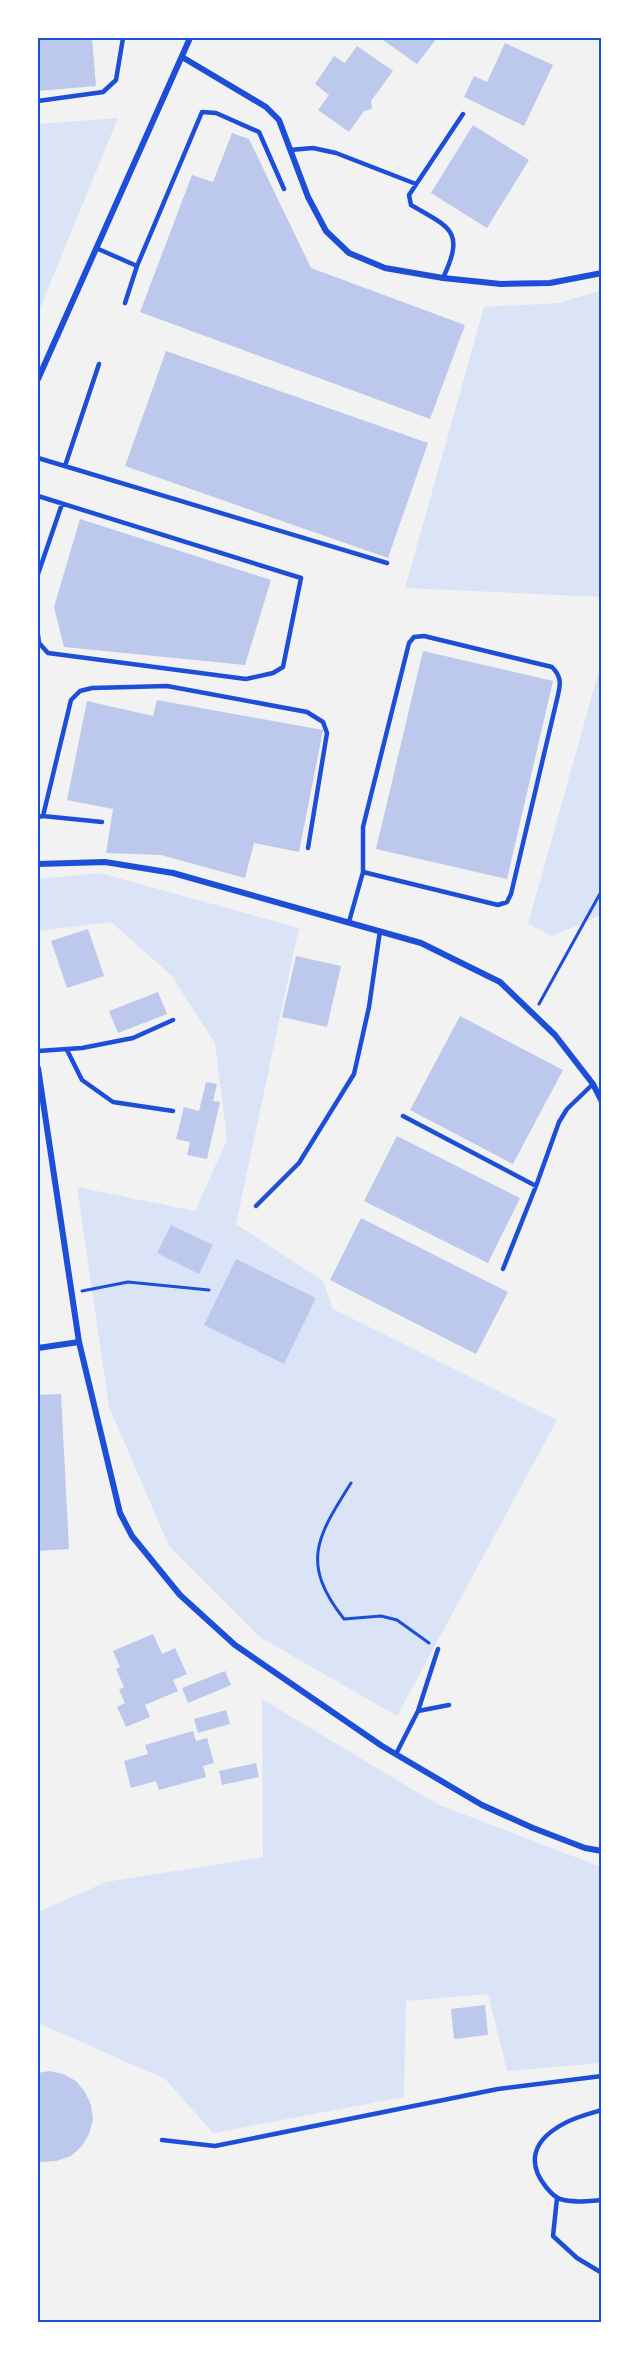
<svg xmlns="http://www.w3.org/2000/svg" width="639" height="2360" font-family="Barlow,sans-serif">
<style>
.green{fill:#dbe4f7}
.building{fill:#bdc9ec}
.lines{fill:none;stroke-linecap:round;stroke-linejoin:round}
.path{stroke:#1d4ed8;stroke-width:3}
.service{stroke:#1d4ed8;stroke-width:4.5}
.minor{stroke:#1d4ed8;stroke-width:6}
.neatline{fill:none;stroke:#1d4ed8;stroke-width:2}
</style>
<rect width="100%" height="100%" fill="#f2f2f2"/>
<!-- green -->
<path class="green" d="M118 118 38 313V124Z
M601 290V597L405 588 484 307 559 303Z
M601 663V915L552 936 528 924Z
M100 873 299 928 236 1224 323 1281 333 1309 557 1420 397 1716 261 1638 169 1546 109 1407 77 1187 195 1211 227 1140 215 1043 171 975 111 922 38 931V879Z
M262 1699 437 1804 601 1867V2063L507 2071 488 1994 406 2001 404 2097 213 2133 165 2079 38 2023V1912L106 1882 263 1857Z"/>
<!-- building -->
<path class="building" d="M38 38H92L96 86 38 91Z
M380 38H437L417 64Z
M505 43 553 65 524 126 464 97 474 76 487 82Z
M357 46 393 71 371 101 372 109 364 111 349 132 318 110 329 95 315 84 334 56 345 63Z
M473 125 529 160 487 228 431 193Z
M232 133 249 139 311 268 465 325 430 419 140 312 192 175 213 182Z
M166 351 428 443 388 558 125 466Z
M80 519 271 580 245 665 64 647 54 607Z
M423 651 553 681 507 879 376 849Z
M157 700 323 730 299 852 254 843 245 878 161 855 106 853 113 809 67 800 87 701 153 716Z
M88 929 104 976 67 988 51 941Z
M296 956 341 966 327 1027 282 1017Z
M158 992 167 1014 118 1033 109 1011Z
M460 1016 563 1070 513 1164 410 1110Z
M206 1082 217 1084 213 1101 220 1102 207 1159 187 1155 190 1142 176 1139 184 1107 199 1111Z
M397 1136 520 1198 488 1263 364 1201Z
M361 1218 508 1292 476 1354 330 1280Z
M171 1225 213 1245 199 1274 157 1253Z
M236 1259 316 1298 284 1364 204 1325Z
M61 1394 69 1549 38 1551V1395Z
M153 1634 162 1654 175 1648 187 1674 173 1680 178 1691 145 1705 150 1717 126 1727 117 1707 125 1703 119 1690 124 1687 116 1669 120 1667 113 1651Z
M225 1671 231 1685 188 1703 182 1688Z
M226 1710 230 1724 198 1733 194 1719Z
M193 1731 196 1741 207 1738 214 1763 203 1766 206 1777 159 1790 156 1781 131 1788 124 1761 148 1754 145 1745Z
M256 1763 259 1777 222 1785 219 1771Z
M485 2005 488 2035 454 2039 451 2009Z
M49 2071 63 2074 76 2081 85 2092 91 2105 93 2120 89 2134 82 2146 71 2156 56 2161 41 2162 38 2161V2073Z"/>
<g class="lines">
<!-- path -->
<path class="path" d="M539 1004 602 890
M82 1291 128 1282 209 1290
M351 1483C317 1537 300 1563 344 1619L381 1616 397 1620 429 1643"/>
<!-- service -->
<path class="service" d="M38 101 103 92 116 80 123 38
M290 150 313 148 336 153 416 184
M96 248 137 266
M443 278C465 231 451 228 411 205L409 195 463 114
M125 303 137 266 202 112 216 113 259 132 284 189
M38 458 387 563
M65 466 99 364
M38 496 301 578 283 667 273 673 246 679 48 653 39 643 38 635
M38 574 62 504
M43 816 71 700 80 691 92 688 167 686 307 712 323 722 327 733 308 848
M38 817 43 816 102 822
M349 922 363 872V827L409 643 414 637 424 636 552 667C561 676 561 683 558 695L511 894 507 902 498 905 363 872
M67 1050 82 1080 113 1102 173 1111
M38 1051 82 1048 133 1038 173 1020
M403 1116 536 1186
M256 1206 299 1163 354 1074 369 1007 380 931
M503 1269 536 1186 559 1122 567 1109 593 1084
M418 1711 449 1705
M396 1754 418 1711 438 1649
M602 2110C585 2115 569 2119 555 2129 531 2145 529 2166 546 2187 550 2192 555 2197 560 2199 573 2203 588 2201 602 2200
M162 2140 215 2146 498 2089 602 2076
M557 2198 553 2236 577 2258 602 2273"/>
<!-- minor -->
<path class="minor" d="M182 57 266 107 279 120 308 197 326 231 349 253 385 268 443 278 501 284 550 283 602 273
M38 379 190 38
M38 864 105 862 173 873 421 943 500 982 555 1035 593 1084 602 1102
M38 1068 79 1342 120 1513 132 1536 180 1595 235 1645 382 1746 482 1805 533 1828 585 1848 602 1851
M38 1348 79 1342"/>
</g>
<!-- border -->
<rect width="639" height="2360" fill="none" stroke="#ffffff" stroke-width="78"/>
<rect x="39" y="39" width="561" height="2282" class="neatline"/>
</svg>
